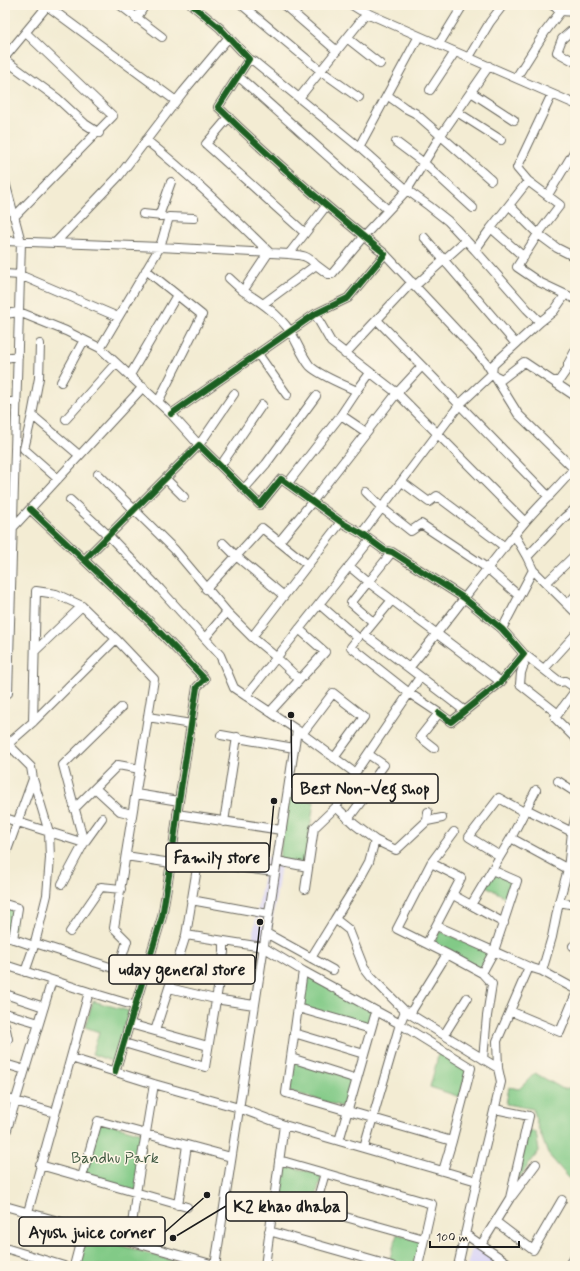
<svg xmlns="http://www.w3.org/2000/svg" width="580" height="1271" font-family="Mynerve,sans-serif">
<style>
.built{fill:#dad6f7}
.green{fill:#82ca87;stroke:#4f7352}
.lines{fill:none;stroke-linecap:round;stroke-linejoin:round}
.minor-casing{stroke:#67655c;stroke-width:10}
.minor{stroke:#fff;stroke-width:8}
.cycleway-casing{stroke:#fcf5e5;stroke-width:8}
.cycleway{stroke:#1b5e20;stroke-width:6}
.labels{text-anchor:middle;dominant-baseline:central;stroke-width:3;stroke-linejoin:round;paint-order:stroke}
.park-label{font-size:16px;fill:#405941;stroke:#fcf5e5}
.leader{fill:none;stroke:#1c1c1c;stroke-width:1.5}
.callout-dot{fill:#1c1c1c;stroke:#fcf5e5;stroke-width:1.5}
.callout{fill:#fcf5e5;stroke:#1c1c1c;stroke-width:1.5}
.callout-label{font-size:17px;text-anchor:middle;font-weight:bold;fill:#1c1c1c}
</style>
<rect width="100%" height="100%" fill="#fcf5e5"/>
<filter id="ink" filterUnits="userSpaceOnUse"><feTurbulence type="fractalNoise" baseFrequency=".025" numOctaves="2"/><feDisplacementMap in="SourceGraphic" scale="8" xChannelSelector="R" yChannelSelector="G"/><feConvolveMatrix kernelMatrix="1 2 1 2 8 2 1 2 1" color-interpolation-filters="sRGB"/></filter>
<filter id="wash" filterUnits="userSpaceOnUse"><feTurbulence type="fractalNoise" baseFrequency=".012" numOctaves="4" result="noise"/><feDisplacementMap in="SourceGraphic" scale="16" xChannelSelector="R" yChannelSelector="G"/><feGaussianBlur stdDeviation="0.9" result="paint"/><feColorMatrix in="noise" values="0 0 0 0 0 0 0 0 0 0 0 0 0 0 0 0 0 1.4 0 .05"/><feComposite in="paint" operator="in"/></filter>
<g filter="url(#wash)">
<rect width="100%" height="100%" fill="#f3ecd3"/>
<!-- built -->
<path class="built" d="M267 857 282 859 269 943 252 940Z
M474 1241 510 1266H467Z"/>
<!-- green -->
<path class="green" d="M288 796 314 802 305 864 279 859Z
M493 873 515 883 508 899 486 886Z
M5 906 17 909 12 938 5 935Z
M440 931 489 953 481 970 433 945Z
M305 974 376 1013 370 1027 300 1007Z
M93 1001 129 1011 114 1062 92 1054 99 1032 85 1027Z
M439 1052 467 1069 460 1097 430 1087Z
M293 1061 355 1079 346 1108 289 1091Z
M535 1073 563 1089 575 1087V1185L548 1154 538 1127 533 1109 506 1104 509 1087 519 1089Z
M98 1121 146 1134 136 1193 82 1177Z
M528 1131 536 1132 539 1151 516 1182Z
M281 1164 322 1175 314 1204 277 1194Z
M397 1234 421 1241 415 1266H404L389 1261Z
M86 1235 191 1266H77Z"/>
</g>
<g filter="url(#ink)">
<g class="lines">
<!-- minor casing -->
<g class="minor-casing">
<path id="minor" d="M46 5 176 101
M120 5 162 37
M242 5 321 71 359 98
M284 5 337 51
M552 5 561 11 575 12
M136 19 145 5
M575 33 571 31 562 39 557 52 575 62
M419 36 575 104
M347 38 380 64
M439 44 463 5
M5 57 48 5
M469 57 490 22 503 5
M249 59 255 62 359 147
M5 60 57 98 85 124 99 133
M489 66 441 135 407 190 429 206 448 221 475 250 491 228 524 257
M238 76 388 210
M516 78 545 32 561 11
M430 90 455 52
M471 92 514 120
M387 95 405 108 415 113 491 180
M299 98 367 13
M457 112 501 140
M229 117 206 144 305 233
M146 140C190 175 229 213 269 252L243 291C261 302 277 313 290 331 297 342 302 356 310 366 319 375 344 385 357 391L341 415 288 483
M396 142 424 163 473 208
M528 181 517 168 552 94
M5 182 21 242 8 693
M548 195 575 150
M143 214 162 216
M159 216 171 182
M14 217 113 116 26 33
M491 228 528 181 560 205 538 234 510 206
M424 237 516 344
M5 241 160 247 289 254C301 255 307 255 316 265L263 304
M55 243 119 176 183 92 229 37
M289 254 326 206
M385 254 476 351 487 364 518 414 574 469
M575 257 557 248 538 234 517 267 539 282 575 299
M316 265 328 274H332L363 237 407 190 359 147 419 36 360 10 352 5
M146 270 202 315 158 402
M5 274 20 275 118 317
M229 278 243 291
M415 286 466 240
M5 314 19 312 66 331 100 348 171 414 199 445 234 394
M315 314 331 342 397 393 525 522
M540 322 554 311 565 295
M40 344 39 378 32 415 24 449 58 479
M100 348 160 247 169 217 194 218
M258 354 287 395
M345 354 412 282
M5 358 18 356
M422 366 549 497
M492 374 502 379 524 362 575 396
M130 375 177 295
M553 381H559L568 368V364L575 351
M61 382 84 340
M357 391 370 373
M5 402H17
M171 414 315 314 348 298 385 254C327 207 271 159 218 107L249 59 220 28 192 5
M32 415 79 455
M341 415 366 432
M66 419 116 363
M221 465 262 405
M98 474 174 549 227 612 252 637 276 657 299 679
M166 479 184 497
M402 482 429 502 437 496 505 547
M244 489 266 464 316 396
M366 492 382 508 411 531 421 524 487 568 518 595
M70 500 109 536 160 589 220 655 234 688 297 730 355 773
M30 509 148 620 205 679 197 687 179 801 171 863 162 917 115 1072
M362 534 460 404 492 374 493 365 540 322 527 309 475 250
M5 536 143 387
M279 542 312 502 397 393 422 366 377 320
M223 543 236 556 284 596
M392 552 368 582 501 682
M527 557 565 517 575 509
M84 560 199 445 260 505 281 479 341 522 362 534 384 550 392 552 464 598 502 629 524 654 501 682 451 722 439 713
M349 566 368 582 351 603 373 622
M533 570 575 612
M546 583 575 555
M206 589 262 528 308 565
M392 600 364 634 409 668
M319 604 358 638 351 647 409 693 439 713 420 737 434 748
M567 605 575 596
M502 629 533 570 527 557 515 536
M252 637 341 522
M205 638 227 612
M35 651 82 606
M524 654 560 682 565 681 575 688
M519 660 524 664 521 673 520 684 558 714 555 717 556 719 575 738
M544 669 575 635
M420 677 355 773 336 807 354 824 375 840 369 862 358 882 335 919 349 930 364 968 371 977 405 1011 498 1068
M246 696 370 540
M465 711 409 668C449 620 485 569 525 522 541 503 560 486 575 467
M270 712 325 652 299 629
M558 714 575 691
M148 717 191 724
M33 722 36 591 56 594 82 606 116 639 154 679 114 928 127 941 118 970
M302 734 333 693 364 717 334 758
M221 735 294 748
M8 744 31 767 33 779 49 832 50 858 47 895 35 943 25 972
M5 757 8 744 33 722 116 639
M558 781 575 792
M95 788 120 811 132 814
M136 794 179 801
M74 809 118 765 140 769
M526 809 572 832
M177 814 281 830
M5 818 84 843
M348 819 363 799 361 797 384 765 368 754
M427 821 442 818
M224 822 237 737
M511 838 536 790
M375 840 396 850 427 821 428 812
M84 843 63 765 121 708
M5 856 33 779
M126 856 171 863 198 862 275 872
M500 856 469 837 499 798 524 812
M277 861 308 867
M62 884 84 843 102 818
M305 889 314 828 336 807
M453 895 471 905 511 838 568 869
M191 900 268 914
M559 902 575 905
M5 904 18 908 13 939
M471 905 504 923
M437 926 529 967
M70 932 101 887 121 889
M266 933 333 970
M186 935 263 947 303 971 286 1093 452 1141 443 1171
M5 936 34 946
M35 943 144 978
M427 943 461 878 431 863
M573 946 575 947
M447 954 482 973 494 951 517 881 492 870
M311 958 335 919
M5 965 89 992 28 1212
M303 971 400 1024 471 1068 452 1141
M542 971 552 937 559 902 568 869 572 832 575 819
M482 973 492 984 487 1016 483 1059
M169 988 215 999 254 1005
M89 992 136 1006
M5 994 44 1007
M298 1008 371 1029
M405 1011 411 1012 447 954 397 929 431 863 454 832
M510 1011 560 1032 575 996
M5 1013 39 1023
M130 1024 208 1046
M5 1025 8 1039 5 1045
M155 1031 186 935 198 862
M294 1033 364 1054
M444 1035 467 998
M124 1043 205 1067 224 952V941
M71 1058 154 1084 239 1108 284 1125 477 1181
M291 1058 357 1079
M5 1064 25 1070
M5 1098 55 1113
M5 1136 52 980
M339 1141 376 1012
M364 1148 400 1024 405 1011
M279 1160 432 1204 418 1266
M40 1165 187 1207
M82 1177 98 1121 187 1145
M512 1196 536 1164
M274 1197 424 1239
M178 1205 187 1145 231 1157
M5 1206 218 1266
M315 1208 325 1173
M496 1222 533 1250 562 1200
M269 1231 392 1266
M465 1234 512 1266
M130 1241 136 1193 154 1084
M481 1245 510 1198 529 1116 495 1109
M5 1248 64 1266
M74 1266 84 1228
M215 1266 297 730
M265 1266 284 1125
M458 1266 477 1181 501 1082 498 1068 497 1041 510 1011 529 967 542 971 575 989
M568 1266 575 1256"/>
</g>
<!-- minor -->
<use href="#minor" class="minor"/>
<!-- cycleway casing -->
<g class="cycleway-casing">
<path id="cycleway" d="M171 414 315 314 348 298 385 254C327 207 271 159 218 107L249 59 220 28 192 5
M30 509 148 620 205 679 197 687 179 801 171 863 162 917 115 1072
M84 560 199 445 260 505 281 479 341 522 362 534 384 550 392 552 464 598 502 629 524 654 501 682 451 722 439 713"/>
</g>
<!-- cycleway -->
<use href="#cycleway" class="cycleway"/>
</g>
</g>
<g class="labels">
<!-- park labels -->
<g class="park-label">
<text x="115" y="1158">Bandhu Park</text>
</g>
</g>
<!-- callouts -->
<path class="leader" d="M291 715L292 788M274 801L269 857M260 922L255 969M173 1238L226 1206M207 1195L165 1232"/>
<g class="callout-dot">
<circle cx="291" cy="715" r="4"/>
<circle cx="274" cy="801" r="4"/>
<circle cx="260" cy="922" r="4"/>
<circle cx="173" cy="1238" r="4"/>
<circle cx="207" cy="1195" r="4"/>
</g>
<g class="callout">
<rect x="292" y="774" width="146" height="29" rx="4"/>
<rect x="166" y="843" width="103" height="29" rx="4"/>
<rect x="109" y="955" width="146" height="29" rx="4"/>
<rect x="226" y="1192" width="121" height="29" rx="4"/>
<rect x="19" y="1217" width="146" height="29" rx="4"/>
</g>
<g class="callout-label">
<text x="365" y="794">Best Non-Veg shop</text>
<text x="217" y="863">Family store</text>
<text x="182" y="975">uday general store</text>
<text x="287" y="1212">K2 khao dhaba</text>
<text x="92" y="1238">Ayush juice corner</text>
</g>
<!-- margin -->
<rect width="580" height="1271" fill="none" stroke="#fcf5e5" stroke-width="20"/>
<!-- scale -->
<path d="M430 1241v6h89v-6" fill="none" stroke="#1c1c1c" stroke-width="2"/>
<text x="436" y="1241" font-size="12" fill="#1c1c1c" stroke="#fcf5e5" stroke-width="3" paint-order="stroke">100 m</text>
</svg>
